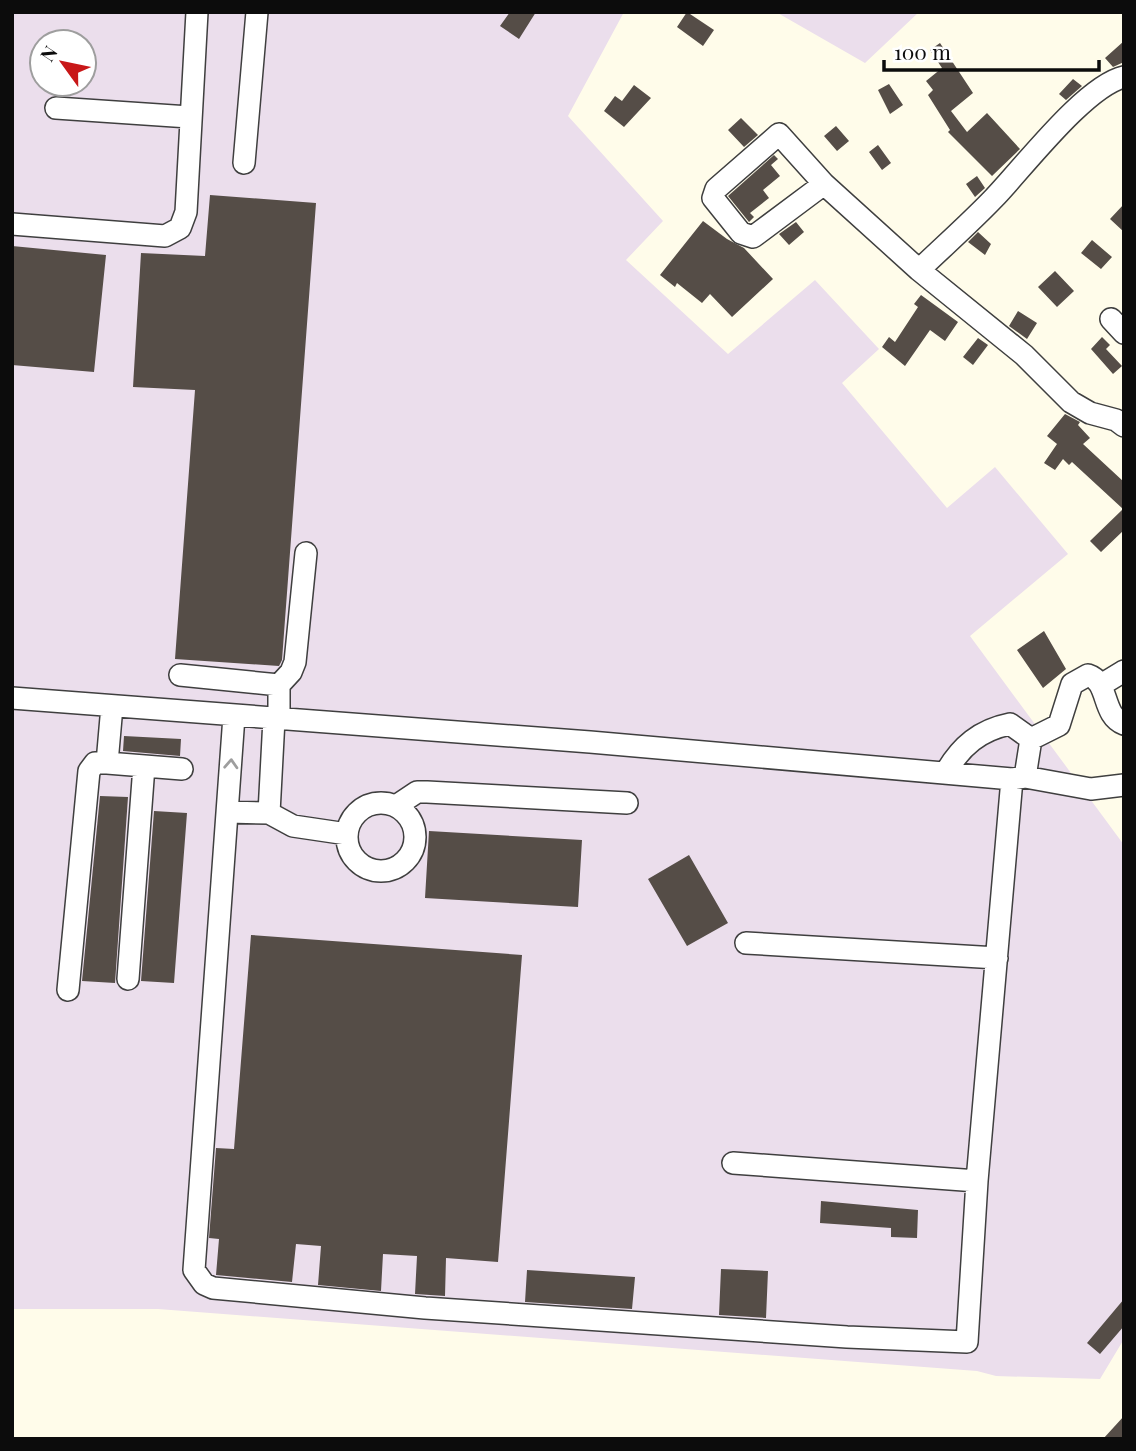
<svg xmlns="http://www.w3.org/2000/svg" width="1136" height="1451" font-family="'Playfair Display',serif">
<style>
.industrial{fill:#ebdeec;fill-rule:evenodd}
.building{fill:#554d47}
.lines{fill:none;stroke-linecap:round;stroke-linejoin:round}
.minor-casing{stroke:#3f3f3f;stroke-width:24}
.minor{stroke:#fff;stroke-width:21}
.oneway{stroke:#9e9e9e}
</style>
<rect width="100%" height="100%" fill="#fffcea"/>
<!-- industrial -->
<path class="industrial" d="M12 12H624L568 116 663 221 626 260 728 354 815 280 879 349 842 383 947 508 995 467 1068 554 970 636 1124 845V1339L1100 1379 996 1376 977 1371 158 1309H12ZM42 42H84V84H42Z
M776 12H919L865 63Z"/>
<!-- building -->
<path class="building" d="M510 12H536L519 39 500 26Z
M687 12 714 30 703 46 677 27Z
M1124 41V62L1113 67 1105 58Z
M940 43 973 93 951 111 967 132 987 113 1020 149 992 176 948 132 950 130 928 95 933 90 926 81 942 68 930 50Z
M1073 79 1082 86 1066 100 1059 94Z
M889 84 903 105 890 114 878 90Z
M634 85 651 98 624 127 604 111 615 96 622 101Z
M741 118 758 135 744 147 728 130Z
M836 126 849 141 837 151 824 136Z
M878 145 891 163 882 170 869 152Z
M774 155 778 159 771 165 780 176 763 190 769 198 750 213 754 217 749 222 728 196Z
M977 176 985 188 975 197 966 184Z
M210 195 316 203 282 660 279 666 175 659 195 390 133 387 141 253 205 256Z
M1124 204V232L1110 219Z
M703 221 727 239 744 248 773 279 732 317 710 294 702 303 677 283 675 287 660 275Z
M796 222 804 232 789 245 779 234Z
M978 232 991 244 985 255 968 242Z
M1092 240 1112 257 1101 269 1081 253Z
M12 246 106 255 94 372 12 365Z
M1055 271 1074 291 1057 307 1038 287Z
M921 295 958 322 945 341 930 330 905 366 882 347 889 337 895 342 918 307 914 304Z
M1018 311 1037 323 1027 339 1009 326Z
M1102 337 1110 345 1106 349 1122 366 1113 374 1091 349Z
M978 338 988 345 973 365 963 357Z
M1065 414 1080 422 1078 425 1090 438 1083 444 1124 482V530L1101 552 1090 541 1123 509 1072 462 1069 465 1063 459 1055 470 1044 463 1057 444 1047 436Z
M1044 631 1066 669 1043 688 1017 650Z
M124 736 181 739 180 756 123 751Z
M100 796 128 797 115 983 82 981Z
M154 811 187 813 174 983 141 981Z
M429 831 582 840 578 907 425 898Z
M689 855 728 923 687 946 648 879Z
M251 935 522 955 498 1262 446 1258 445 1296 415 1294 417 1256 383 1254 381 1291 318 1285 321 1246 296 1244 292 1282 216 1275 219 1239 209 1238 216 1148 234 1149Z
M821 1201 918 1210 917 1238 891 1237V1228L820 1223Z
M721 1269 768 1271 766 1318 719 1315Z
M527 1270 635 1277 632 1309 525 1302Z
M1124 1299V1326L1100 1354 1087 1343Z
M1124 1416V1439H1103Z"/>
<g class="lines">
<!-- minor casing -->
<g class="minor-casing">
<path id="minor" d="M56 108 189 117
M244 163 257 12
M824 184 779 134 716 189 713 198 741 233 753 237 824 184 919 270 1024 355 1071 402 1090 413 1116 420 1124 426
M12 224 165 236 180 228 186 212 197 12
M919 270C944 246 970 223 994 198 1023 168 1085 86 1124 77
M1111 319 1124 333
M180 675 279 685
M1101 685 1124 671
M12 698 590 742 1012 779 1025 777 1091 789 1124 785
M234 716 194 1270 204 1284 213 1288 425 1308 847 1337 967 1342 977 1181 1012 779
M279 719V685L291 672 295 662 306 553
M1031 739 1059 725 1072 684 1088 675C1110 682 1101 715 1124 724
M107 763 182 769
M946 772C961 746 980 730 1010 724L1031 739 1025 777
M347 837a34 34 0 1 1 68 0a34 34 0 1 1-68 0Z
M396 806 417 792H427L627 803
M228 812 269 813 293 826 347 834
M269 813 274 719
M746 943 997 958
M128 979 144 766
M68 990 89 771 95 763H107L112 706
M733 1163 977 1181"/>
</g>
<!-- minor -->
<use href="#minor" class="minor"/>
</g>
<!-- one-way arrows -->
<defs><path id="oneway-chevron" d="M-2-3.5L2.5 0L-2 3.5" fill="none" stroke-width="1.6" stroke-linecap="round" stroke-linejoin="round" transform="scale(1.75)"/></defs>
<use class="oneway" href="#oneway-chevron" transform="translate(231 764) rotate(-87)"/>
<!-- border -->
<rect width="1136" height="1451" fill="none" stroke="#0c0c0c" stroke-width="28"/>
<!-- north arrow -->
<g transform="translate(63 63) rotate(303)"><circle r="33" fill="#ffffff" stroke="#9e9e9e" stroke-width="2"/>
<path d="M0-5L12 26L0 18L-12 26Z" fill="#c81718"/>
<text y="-10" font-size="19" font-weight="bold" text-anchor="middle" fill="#0c0c0c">N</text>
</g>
<!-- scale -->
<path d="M884 60v10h215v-10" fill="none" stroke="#0c0c0c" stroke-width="3.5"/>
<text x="894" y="60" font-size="21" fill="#0c0c0c" stroke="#ffffff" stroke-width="5" paint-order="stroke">100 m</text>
</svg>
